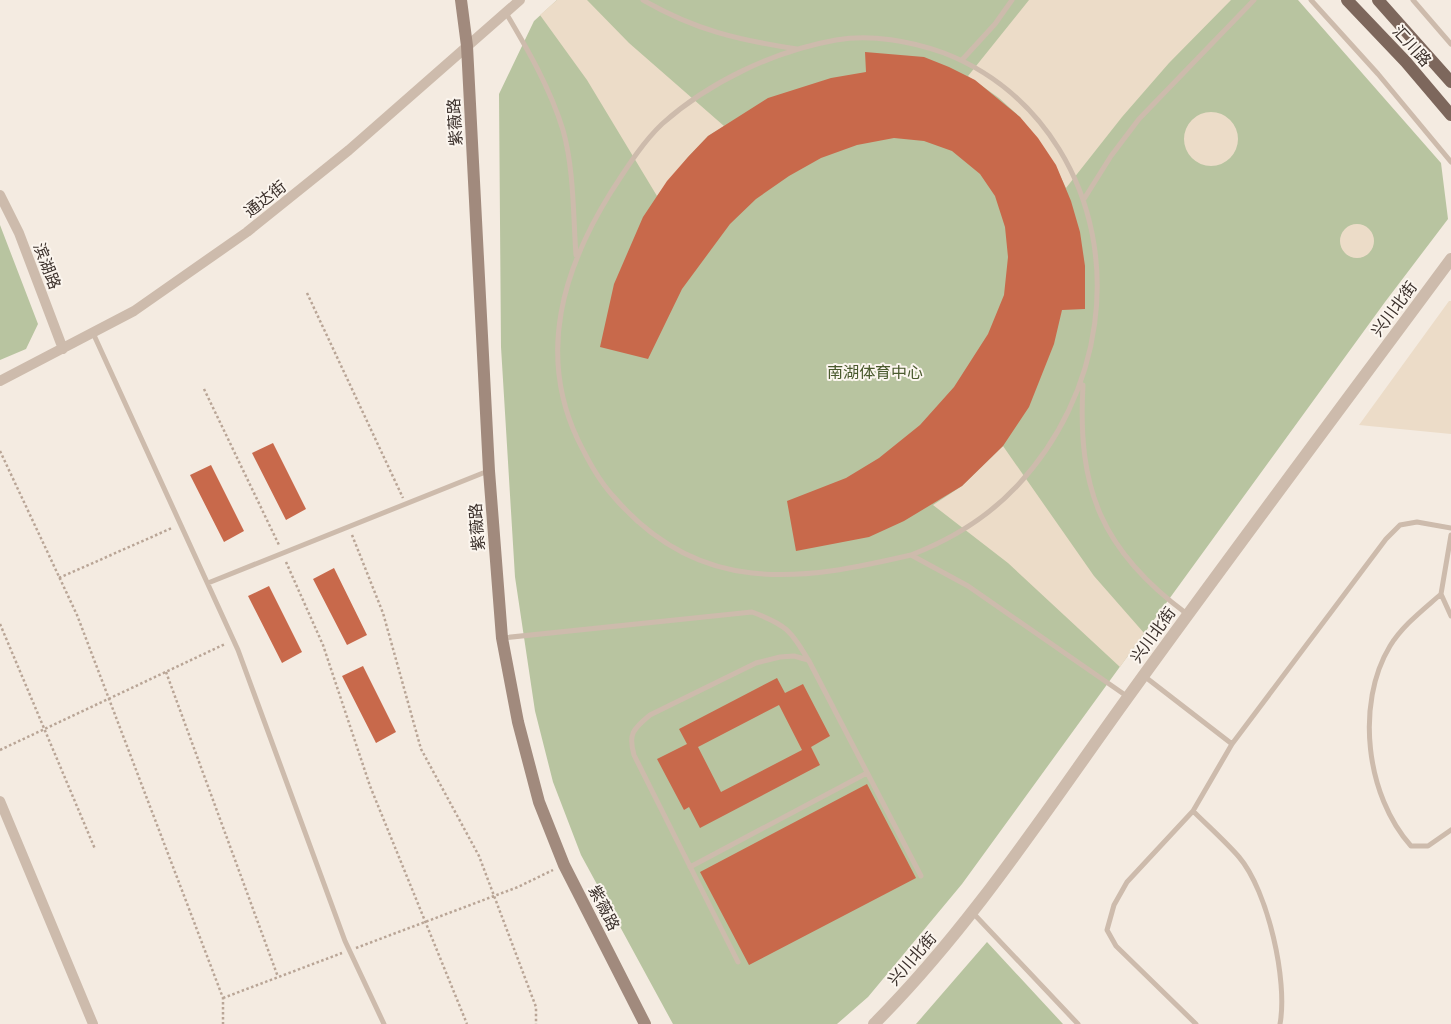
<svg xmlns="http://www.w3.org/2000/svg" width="1451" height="1024" font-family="'DejaVu Sans','Noto Sans SC',sans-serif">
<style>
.green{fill:#b8c4a0}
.plaza{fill:#ecdcc8}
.building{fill:#c8694b;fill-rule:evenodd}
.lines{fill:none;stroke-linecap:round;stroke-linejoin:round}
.path{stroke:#b9a596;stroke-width:2.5;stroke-dasharray:2.5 2.5;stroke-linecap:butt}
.service{stroke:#cdbbac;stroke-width:5}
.minor{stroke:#cdbbac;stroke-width:10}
.tertiary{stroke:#cdbbac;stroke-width:12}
.secondary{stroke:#a18a7d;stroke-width:12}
.primary{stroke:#7d675c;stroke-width:12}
.labels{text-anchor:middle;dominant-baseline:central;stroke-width:4;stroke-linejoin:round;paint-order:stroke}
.street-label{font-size:16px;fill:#3b302b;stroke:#fbf5ee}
.park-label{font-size:16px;fill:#4a5a2e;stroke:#fbf5ee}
</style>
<rect width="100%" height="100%" fill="#f4ebe1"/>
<!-- green -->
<path class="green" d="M557 0H1298L1441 163 1448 219 1385 302 962 884 868 997 837 1024H673L581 855 553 782 535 711 515 577 501 347 499 94 534 21Z
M0 225 38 324 26 349 0 360Z
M987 942 1063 1024H916Z"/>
<!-- plaza -->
<path class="plaza" d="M557 0H587L629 43 724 126 708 136 688 157 657 196 587 80 540 15Z
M1029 0H1231L1169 63 1122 117 1066 188 1055 165 1020 117 999 98 968 76Z
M1184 139a27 27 0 1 1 54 0a27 27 0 1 1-54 0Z
M1340 241a17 17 0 1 1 34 0a17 17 0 1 1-34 0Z
M1449 301H1451V434L1359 425Z
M1003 446 1094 576 1144 633 1120 667 1008 563 933 505 962 486Z"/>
<!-- building -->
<path class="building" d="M865 52 924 57 949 67 975 80 1020 117 1038 138 1056 165 1071 201 1080 232 1085 266V309L1062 310 1054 344 1029 407 1003 446 962 486 904 521 869 537 796 551 787 501 846 478 879 458 920 425 954 387 988 334 1004 295 1008 257 1005 227 995 196 980 174 952 151 924 141 894 138 857 145 821 158 789 176 756 199 730 224 682 289 648 359 600 347 614 284 643 217 667 181 688 157 708 136 768 98 831 78 866 72Z
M273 443 306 509 286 520 252 453Z
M211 465 244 531 224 542 190 475Z
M334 568 367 635 347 645 313 579Z
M269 586 302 652 282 663 248 596Z
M363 666 396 732 376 743 342 676Z
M777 678 785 693 803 684 830 736 811 747 820 765 700 828 689 807 684 810 657 759 687 744 679 729ZM779 705 802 750 721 792 698 747Z
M867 784 916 878 749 965 700 872Z"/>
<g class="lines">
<!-- path -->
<path class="path" d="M307 293 403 498
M204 389 279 545
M0 451 77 615 223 998V1024
M352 535 383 613 421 749 479 856 536 1007V1024
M286 562 323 645 370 786 467 1024
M59 578 172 528
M0 624 95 849
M166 672 278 977
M0 750 225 644
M356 948 518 887 553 870
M223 998 342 953"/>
<!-- service -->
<path class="service" d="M643 0C695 30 738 40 797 49
M1311 0 1378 74 1451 162
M1413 0 1451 44
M506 13C528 50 550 88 563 130 574 169 573 214 576 255
M962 60 995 24 1012 0
M1084 199 1111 156 1139 119 1254 0
M93 333 238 650 345 941 384 1024
M1083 385C1077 490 1102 551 1187 614
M1451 535 1441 594 1451 616
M911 555C950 540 988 517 1017 486 1102 396 1125 256 1059 149 1032 106 993 72 944 53 911 41 871 34 836 40 774 51 709 82 662 124 642 143 626 169 611 192 563 269 537 354 578 440 588 460 599 481 614 497 650 539 696 567 752 573 806 579 859 567 911 555L968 586 1128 697
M208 583 488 471
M1441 594C1423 610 1403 625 1390 646 1355 704 1366 796 1411 846H1428L1451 830
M502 638 752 612C787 625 790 630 809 661L921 876
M1144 676 1232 744
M1193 811C1208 826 1225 841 1239 857 1268 891 1288 981 1280 1024
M690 867 867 773
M973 913 1078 1024
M738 962 634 755C628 734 633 729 650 715L756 663 780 657 794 656 808 660
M1196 1024 1116 946 1107 930 1114 905 1127 882 1193 811 1232 744 1386 539 1400 525 1417 522 1451 528"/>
<!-- minor -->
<path class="minor" d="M0 195 19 233 63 349
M0 381 134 311 247 232 349 150 520 0
M0 801 93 1024"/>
<!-- tertiary -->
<path class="tertiary" d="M874 1024C972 926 1047 809 1128 697 1234 550 1343 405 1451 259"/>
<!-- secondary -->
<path class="secondary" d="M461 0 467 46 489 471 502 638 518 722 539 802 564 865 645 1024"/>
<!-- primary -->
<path class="primary" d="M1347 0 1406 62 1451 115
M1378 0 1451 82"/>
</g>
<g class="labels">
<!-- street labels -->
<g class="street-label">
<text transform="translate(1412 46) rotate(48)">汇川路</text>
<text transform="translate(455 122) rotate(-93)">紫薇路</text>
<text transform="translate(265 199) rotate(-38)">通达街</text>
<text transform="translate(47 266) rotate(69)">滨湖路</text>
<text transform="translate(1394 309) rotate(-53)">兴川北街</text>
<text transform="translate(477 527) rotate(-94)">紫薇路</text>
<text transform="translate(1153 635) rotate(-54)">兴川北街</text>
<text transform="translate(604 908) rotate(63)">紫薇路</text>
<text transform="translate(912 959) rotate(-49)">兴川北街</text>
</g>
<!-- park labels -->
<g class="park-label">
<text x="875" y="372">南湖体育中心</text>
</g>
</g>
</svg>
